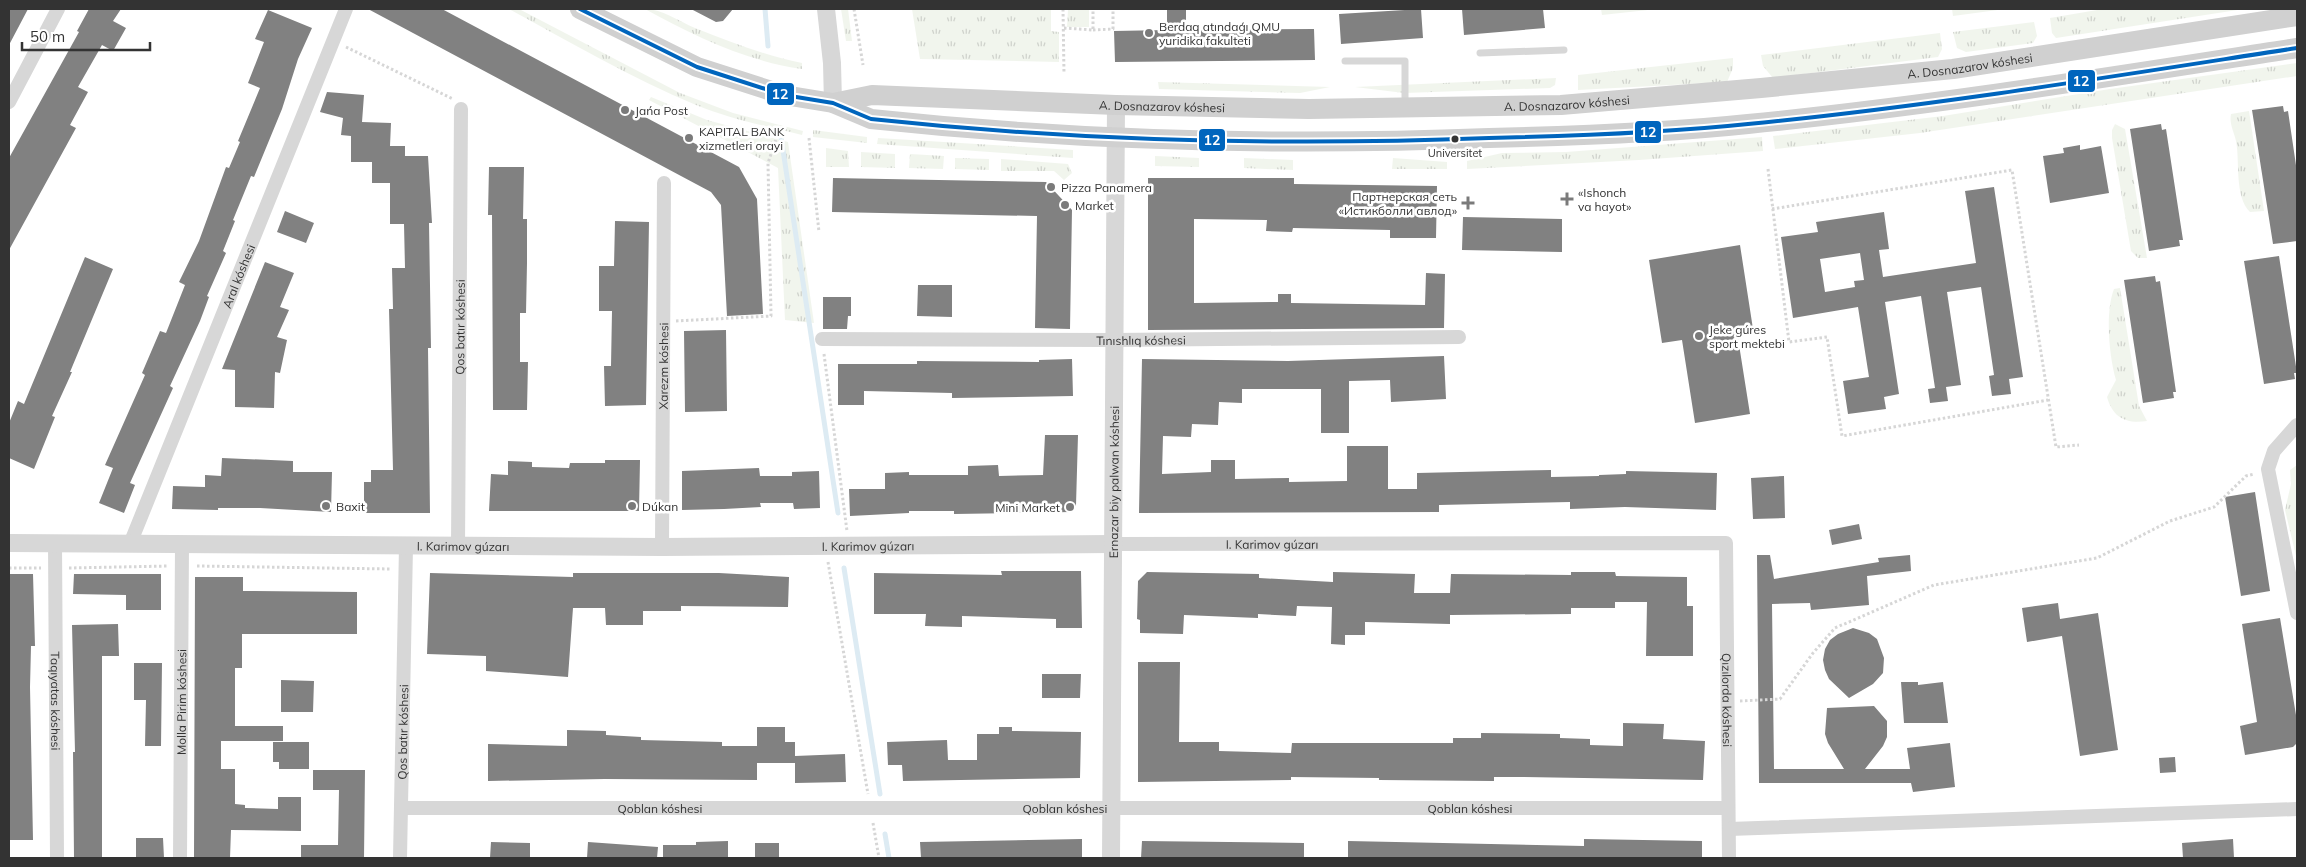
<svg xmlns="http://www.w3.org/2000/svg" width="2306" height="867" font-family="Mulish,sans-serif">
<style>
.grass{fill:url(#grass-tufts)}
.forest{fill:url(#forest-crowns)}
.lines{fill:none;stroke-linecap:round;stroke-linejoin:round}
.stream{stroke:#ddebf3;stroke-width:5}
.building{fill:#818181;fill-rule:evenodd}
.path{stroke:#d6d6d6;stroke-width:3;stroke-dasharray:2.5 2.5;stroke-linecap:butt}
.service{stroke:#d7d7d7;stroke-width:7}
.minor{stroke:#d7d7d7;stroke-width:14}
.tertiary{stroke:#d7d7d7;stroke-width:18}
.secondary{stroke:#d0d0d0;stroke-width:20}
.bus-1-casing{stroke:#fff;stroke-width:8}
.bus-1{stroke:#0065bd;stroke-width:4}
.poi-dot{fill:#7a7a7a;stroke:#fff;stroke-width:2}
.bus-dot{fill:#333;stroke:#fff;stroke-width:2}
.labels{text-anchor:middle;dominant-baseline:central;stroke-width:5;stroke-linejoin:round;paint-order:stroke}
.bus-label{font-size:11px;fill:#333;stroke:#fff}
.poi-label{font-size:12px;fill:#333;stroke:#fff;text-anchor:start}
.street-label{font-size:12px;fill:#333;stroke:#fff}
.line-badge{stroke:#fff;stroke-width:2}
.badge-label{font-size:14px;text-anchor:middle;font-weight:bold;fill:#fff}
</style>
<defs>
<pattern id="grass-tufts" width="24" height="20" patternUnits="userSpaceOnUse" patternTransform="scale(1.25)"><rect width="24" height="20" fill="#f1f5ed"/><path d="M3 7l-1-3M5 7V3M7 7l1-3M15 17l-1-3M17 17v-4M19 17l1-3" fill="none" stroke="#cfd2cc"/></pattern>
<pattern id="forest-crowns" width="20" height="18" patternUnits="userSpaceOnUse" patternTransform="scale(1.25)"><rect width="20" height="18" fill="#f1f5ed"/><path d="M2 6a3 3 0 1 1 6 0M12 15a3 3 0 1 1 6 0" fill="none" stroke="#cfd2cc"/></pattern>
</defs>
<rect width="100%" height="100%" fill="#fff"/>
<!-- grass -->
<path class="grass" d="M509 9H519L680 93 733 113 803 131 802 135C766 126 730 119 696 105 631 78 570 42 509 9Z
M645 9C663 9 678 21 695 28 730 42 764 55 802 63V69C746 61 694 36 645 9Z
M841 9H848L852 41H846Z
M912 9H1051V31L1059 32V62L920 59Z
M1068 9H1089V27H1067Z
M1952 9H2005L1953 16Z
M2103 9H2244L2056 38 2052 33 2050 18Z
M2034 22 2037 36 2033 43 1966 52 1957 48 1953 32Z
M1940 33 1942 49 1938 57 1773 78 1763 66 1761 55Z
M1733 58V68L1727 82 1578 90V75Z
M2297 63V76L1920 133 1775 149 1773 136 1943 116 2110 89Z
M1556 78 1555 85 1550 88 1404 93 1355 87Z
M1158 82 1330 87 1300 93 1159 89Z
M651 97 707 120 788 142 814 323 785 320 778 168 649 100Z
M2249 111 2264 211 2250 212C2234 197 2240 160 2236 141 2234 131 2229 124 2231 114Z
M2115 124 2125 129 2147 258H2138L2131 251 2112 138V130Z
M813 130 867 137V143L813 137Z
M1762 137 1763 151 1639 160 1467 169V161L1502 153 1566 152Z
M878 138 1073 150V158L877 144Z
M826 148 848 151 849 167H826Z
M861 152 895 154V168L861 167Z
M910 154 944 156 943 169 909 168Z
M1155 156 1199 158V167L1155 166Z
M955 158 989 159V170L955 169Z
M1244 158 1293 160V170L1244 168Z
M1393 158 1447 162V169H1392Z
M1001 159 1068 164 1072 173 1064 180 1054 171H1001Z
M2120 288 2139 406 2147 421C2126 424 2113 418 2107 397L2116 380C2109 356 2105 312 2114 289Z
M2297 465V560L2285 510 2291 484 2290 470Z"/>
<!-- forest -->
<path class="forest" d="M1601 9H1657L1602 15Z"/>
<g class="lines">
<!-- stream -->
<path class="stream" d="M765 9 768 46
M781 137 838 513
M844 568 880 794
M885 834 889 858"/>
</g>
<!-- building -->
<path class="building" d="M9 9H28L9 45Z
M89 9H121L113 21 126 28 113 51 102 45 78 87 88 92 70 125 76 128 9 250V158L79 32 77 31Z
M368 9H442L739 167 757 199 763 314 727 316 721 205 711 192Z
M691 9H733L723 21 716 22Z
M1167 9H1186V30L1314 29 1315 60 1115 62 1114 31 1167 30Z
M1421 9 1423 38 1341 44 1339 14Z
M1462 9H1543L1545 28 1464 35Z
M268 10 312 28 298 59 282 109 254 177 251 176 233 220 235 221 223 251 226 253 207 296 209 297 200 321 170 386 173 388 130 483 135 485 124 513 99 503 113 468 105 465 145 375 142 373 160 331 166 333 185 285 179 282 199 241 226 167 229 168 240 142 238 141 260 88 248 83 264 42 255 39Z
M327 92 364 95 362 122 391 123 390 146H405V156H428L432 223H429L431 348H428L430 513H364V482H371V470H393L389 309H393L392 268H405L404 224H390V183H372V162H351V136L341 135 343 118 320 112Z
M2283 106 2284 112 2288 111 2297 172V241L2273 244 2252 110Z
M2161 124 2162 130 2166 129 2183 240H2179L2180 246 2149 251 2130 129Z
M2080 145V150L2101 146 2109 193 2050 203 2043 156 2064 153 2063 148Z
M489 167H524L523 219H527V263L526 313H520V362H528L527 410H493L492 215H488Z
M833 178 1046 182 1072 210 1070 329 1035 328 1037 216 832 212Z
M1148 178H1294V184L1437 186 1436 238H1390V230L1293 228 1292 232 1266 231 1267 220 1194 219V303L1278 302V294H1291V303L1425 305 1426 273 1445 274 1444 328 1148 330Z
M1994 187 2023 377 2009 379 2011 394 1992 396 1989 376 1994 375 1981 287 1947 292 1961 385 1946 387 1948 401 1930 403 1928 389 1935 388 1921 296 1885 302 1899 394 1884 397 1886 409 1848 414 1843 381 1869 377 1858 307 1793 318 1781 237 1818 232 1816 222 1884 212 1889 249 1879 250 1883 277 1976 263 1965 191ZM1860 253 1864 280 1854 281 1855 287 1825 292 1820 259Z
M285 211 314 223 306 243 277 232Z
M1463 217 1562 219V252L1462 250Z
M615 221 649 222 646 405 605 406 604 366H611L612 311H599V266H614Z
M1740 245 1753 329 1737 332 1750 414 1695 423 1682 340 1662 343 1649 260Z
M2279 256 2297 373H2294L2295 379 2264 384 2244 261Z
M85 257 113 269 70 372H72L52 416 55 417 34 469 9 458V423L18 401 24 404Z
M265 262 294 273 280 307 289 310 277 337 287 340 280 373 275 372 274 408 235 407V370L222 369Z
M2155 276 2156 282 2160 281 2176 392H2173L2174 398 2143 403 2124 280Z
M918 285H952V317L917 316Z
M823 297H851V316H848L847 329H823Z
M726 330 727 411 685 412 684 331Z
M1444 356 1446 399 1391 402 1390 380 1349 381V433H1321V389H1242V403L1219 402 1218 425 1192 424 1191 437 1163 436 1162 474 1211 472V460H1235V479L1289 478V482L1347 481V446H1388V489H1417V473L1551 470V477L1599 476V475L1626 474V471L1717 473 1716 510 1625 507 1570 509V502L1439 505V512L1139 513 1142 359 1288 361Z
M1072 359 1073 396 952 398V393L864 391V405H838V364H917V361L1039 362V360Z
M1045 435H1078L1076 505 1071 512 954 514V511H909V513L850 516 849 489H885V473L909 472V475H968V466L998 465 999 476 1043 475Z
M222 458 293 461V472H332L331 512 260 508H218V510L172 509 173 486 205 487V475L221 476Z
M605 460H640L639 511H489L491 474 508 475V461L532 462V467L569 468 570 463H605Z
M759 468 760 476H792V472L819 471 820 508 794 509 793 503H760L761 507 724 509 682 510V471Z
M1784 476 1785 518 1753 519 1751 478Z
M2255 492 2270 591 2241 596 2225 497Z
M1859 524 1862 539 1832 545 1829 530Z
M1757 555H1770L1774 579 1879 562 1878 558 1910 555 1911 571 1867 576 1869 605 1811 610 1810 603 1772 604 1774 769H1844L1828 743 1825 734 1827 708 1874 706 1887 721V737L1883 746 1865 769H1910L1907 748 1950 743 1955 787 1913 792 1911 783H1759Z
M1001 571H1081L1082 628H1056V619L962 616V627L925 626 926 614H874V573L1002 575Z
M1147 572 1259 574V578L1333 582V572L1415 574 1414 593H1450L1451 574 1571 575V572H1615L1616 576 1687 577V606H1693V656H1646L1647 602H1615V608H1571V614L1450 615V624L1365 622V635H1345V645L1331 644 1332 607 1297 606 1296 616 1258 614V618L1184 615 1183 634 1140 633V620L1137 619 1138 581Z
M430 573 573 577V573H719L789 577 788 607 681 606V611H643V625H606L605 608H573L568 677 486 671V656L427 654Z
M9 574H33L35 646H31L30 687 33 840H9Z
M74 574H161V610H126V595L73 594Z
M195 577H243V591L357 592V634H242V668H235V726H283V741H221V769H235V804L245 805V808L278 809V797H301V831L231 830 230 858H194Z
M2058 603 2060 619 2098 613 2118 750 2080 756 2062 636 2027 642 2022 608Z
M2280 618 2296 715 2297 743 2293 747 2245 755 2240 726 2257 722 2242 624Z
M118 624 119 656H102V858H74L73 752H75L72 625Z
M1853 628 1869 633 1877 639 1884 658 1883 673 1873 684 1849 698 1829 679 1825 670 1823 660 1825 649 1830 640 1838 634Z
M1138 662H1180L1179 742H1219V751L1291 753 1292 743H1453V738H1481V733L1560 734V738L1590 739V745L1623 746V723L1664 724 1663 739 1705 741 1703 780 1519 777H1494V781L1379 780V778L1291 777V780L1138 782Z
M134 663H162L161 746H145L146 700H134Z
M1042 674H1081L1080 698H1042Z
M281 680 314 681 313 712H281Z
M1901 682H1918V685L1943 682 1948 723H1904Z
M757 727H785V742H795V756L845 754 846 782 795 783V760V763H757V780L605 779 488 781V744L567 746V730L606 731V735L641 737V740L722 742V746H757Z
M999 727H1012V731L1081 732 1080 778 903 781 902 765H888L887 742 947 740 948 760H977V734H999Z
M273 742H309V769H279V762H273Z
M2175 757 2176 772 2160 773 2159 758Z
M313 770H365L364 858H301V845H338L339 790H313Z
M136 838H163L164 858H136Z
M1082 839V858H921L920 842Z
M1584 839 1702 841V858H1348V841L1584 846Z
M2233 839 2234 858H2183L2182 843Z
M728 841V858H663V845H696V842Z
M1142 841 1304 843V858H1141Z
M491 842 530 843V858H490Z
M588 842 658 847 657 858H587Z
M755 843H779V858H755Z"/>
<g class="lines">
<!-- path -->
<path class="path" d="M854 9 863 65
M1063 9 1064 74
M1064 28 1093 30V9
M1093 30 1113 29V9
M346 47 453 99
M809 138 819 232
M1768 169 1789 342 1827 337 1842 436 2048 400
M1772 209 2012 170 2056 447 2079 445
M676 321 771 316 768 163 778 133
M824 354 847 531
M828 562 868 794
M197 566 391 569
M9 568H41
M69 568 168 566
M1740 701 1780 699 1813 653 1835 628 1934 585 2097 558 2170 521 2214 507 2246 476 2254 474
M873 823 879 858"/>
<!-- service -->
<path class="service" d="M1480 53 1564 50
M1345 61H1405V105"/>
<!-- minor -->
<g class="minor">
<path d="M9 102 58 9"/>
<path id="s1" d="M822 339 1113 340 1459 337"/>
<path d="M2297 425 2274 451 2268 469 2297 613"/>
<path id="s2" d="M55 543 57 858"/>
<path id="s3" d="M130 544 346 9"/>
<path id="s4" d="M1112 544 1726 543 1729 858"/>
<path id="s5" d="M458 546 461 109"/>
<path id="s6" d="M662 547 664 183"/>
<path id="s7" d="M401 808H1728"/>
<path d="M1729 829 2297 809"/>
<path id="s8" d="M180 858 182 545"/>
<path id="s9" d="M400 858 406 546"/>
</g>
<!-- tertiary -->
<g class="tertiary">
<path d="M826 9 832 63 833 103"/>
<path id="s10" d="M9 543 662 547 1112 544"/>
<path id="s11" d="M1111 858 1116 105"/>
</g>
<!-- secondary -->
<g class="secondary">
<path d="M580 9 697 67 784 95 833 103 871 119C1076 141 1283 146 1489 138 1575 136 1663 133 1748 124 1932 106 2115 76 2297 48"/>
<path id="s12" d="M833 103 872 95 1116 105 1309 109 1561 105 1761 88 1953 69 2297 16"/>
</g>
<!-- bus-1 casing -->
<g class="bus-1-casing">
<path id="bus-1" d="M580 9 697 67 784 95 833 103 871 119C1076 141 1283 146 1489 138 1575 136 1663 133 1748 124 1932 106 2115 76 2297 48"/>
</g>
<!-- bus-1 -->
<use href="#bus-1" class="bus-1"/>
</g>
<!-- markers -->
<g class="poi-dot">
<circle cx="1149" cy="33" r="5"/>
<circle cx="625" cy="110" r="5"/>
<circle cx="689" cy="138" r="5"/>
<circle cx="1051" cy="187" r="5"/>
<path d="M1564.5 191.5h5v5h5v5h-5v5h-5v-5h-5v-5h5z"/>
<path d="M1465.5 195.5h5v5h5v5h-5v5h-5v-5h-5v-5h5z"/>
<circle cx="1065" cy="205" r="5"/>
<circle cx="1699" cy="336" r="5"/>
<circle cx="326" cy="506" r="5"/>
<circle cx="632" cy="506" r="5"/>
<circle cx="1070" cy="507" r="5"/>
</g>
<circle class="bus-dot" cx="1455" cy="139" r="4.5"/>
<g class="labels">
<!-- bus labels -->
<g class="bus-label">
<text x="1455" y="153">Universitet</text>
</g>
<!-- poi labels -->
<g class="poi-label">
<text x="1159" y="26">Berdaq atındaǵı QMU<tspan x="1159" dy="14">yuridika fakulteti</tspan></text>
<text x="635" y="110">Jańa Post</text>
<text x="699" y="131">KAPITAL BANK<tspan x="699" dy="14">xizmetleri orayi</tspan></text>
<text x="1061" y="187">Pizza Panamera</text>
<text x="1578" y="192">«Ishonch<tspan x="1578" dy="14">va hayot»</tspan></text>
<text x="1457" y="196" text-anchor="end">Партнерская сеть<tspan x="1457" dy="14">«Истикболли авлод»</tspan></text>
<text x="1075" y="205">Market</text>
<text x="1709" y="329">Jeke gúres<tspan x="1709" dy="14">sport mektebi</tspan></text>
<text x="336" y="506">Baxit</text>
<text x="642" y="506">Dúkan</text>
<text x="1060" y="507" text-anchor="end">Mini Market</text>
</g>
<!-- street labels -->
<g class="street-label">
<text stroke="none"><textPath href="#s12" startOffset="1140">A. Dosnazarov kóshesi</textPath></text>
<text stroke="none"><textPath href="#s12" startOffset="735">A. Dosnazarov kóshesi</textPath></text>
<text stroke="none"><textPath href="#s12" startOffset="330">A. Dosnazarov kóshesi</textPath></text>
<text stroke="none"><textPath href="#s3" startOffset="289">Aral kóshesi</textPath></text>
<text stroke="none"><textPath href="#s5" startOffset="219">Qos batır kóshesi</textPath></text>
<text stroke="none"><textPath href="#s1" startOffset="319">Tınıshlıq kóshesi</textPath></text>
<text stroke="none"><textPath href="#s6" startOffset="181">Xarezm kóshesi</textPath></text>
<text stroke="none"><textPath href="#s11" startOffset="376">Ernazar biy palwan kóshesi</textPath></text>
<text stroke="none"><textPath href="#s4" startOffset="160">I. Karimov gúzarı</textPath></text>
<text stroke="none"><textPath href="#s10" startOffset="454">I. Karimov gúzarı</textPath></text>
<text stroke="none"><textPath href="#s10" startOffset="859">I. Karimov gúzarı</textPath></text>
<text stroke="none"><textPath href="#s2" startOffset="158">Taqıyatas kóshesi</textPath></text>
<text stroke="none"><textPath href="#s8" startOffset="156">Molla Pirim kóshesi</textPath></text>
<text stroke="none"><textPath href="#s4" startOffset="771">Qızılorda kóshesi</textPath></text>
<text stroke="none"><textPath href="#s9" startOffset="126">Qos batır kóshesi</textPath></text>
<text stroke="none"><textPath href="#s7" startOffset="259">Qoblan kóshesi</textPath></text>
<text stroke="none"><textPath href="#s7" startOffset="664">Qoblan kóshesi</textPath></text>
<text stroke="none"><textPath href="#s7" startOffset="1069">Qoblan kóshesi</textPath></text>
</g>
</g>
<g class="line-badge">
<rect x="2067" y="69" width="29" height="24" rx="5" fill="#0065bd"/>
<rect x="766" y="82" width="29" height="24" rx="5" fill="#0065bd"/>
<rect x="1634" y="120" width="28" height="24" rx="5" fill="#0065bd"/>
<rect x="1198" y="128" width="28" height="24" rx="5" fill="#0065bd"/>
</g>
<g class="badge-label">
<text x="2081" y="86">12</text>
<text x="780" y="99">12</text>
<text x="1648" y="137">12</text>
<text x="1212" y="145">12</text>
</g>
<!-- border -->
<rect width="2306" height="867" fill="none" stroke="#333333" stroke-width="20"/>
<!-- scale -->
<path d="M22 42v8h128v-8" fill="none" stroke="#333333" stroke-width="2.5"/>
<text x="30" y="42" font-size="15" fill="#333333" stroke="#ffffff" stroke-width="4" paint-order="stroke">50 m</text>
</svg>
